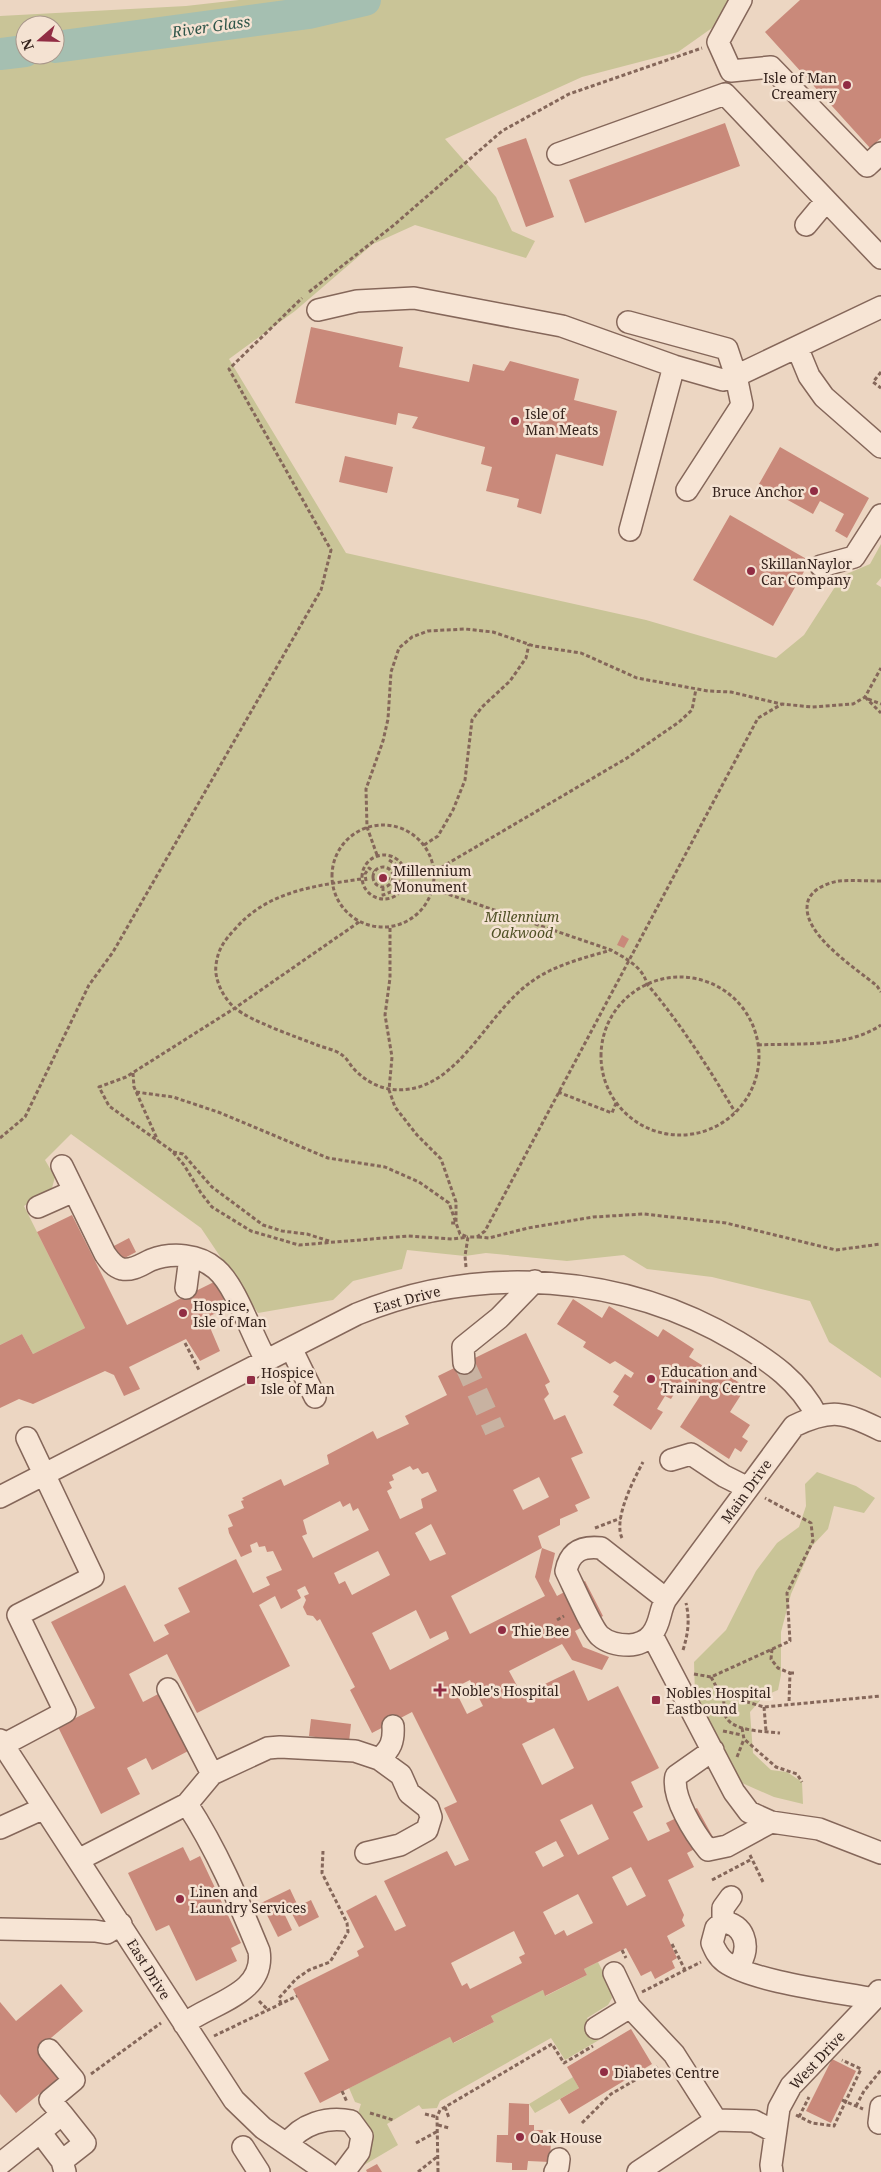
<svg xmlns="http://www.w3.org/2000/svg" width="881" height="2172" font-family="'Noto Serif',serif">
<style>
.green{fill:#c9c497;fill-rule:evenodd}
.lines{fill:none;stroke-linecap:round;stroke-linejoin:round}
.river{stroke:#a5bfb1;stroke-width:32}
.building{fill:#c9897a;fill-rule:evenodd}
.minor-tunnel{stroke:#c8b2a1;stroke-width:21;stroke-dasharray:21 11;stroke-linecap:butt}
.minor-casing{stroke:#85675a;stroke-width:24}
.path{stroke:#85675a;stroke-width:3;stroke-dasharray:4 2.5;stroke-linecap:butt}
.minor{stroke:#f7e5d5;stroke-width:21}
.poi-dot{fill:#912d44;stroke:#f4e2d2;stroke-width:2}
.labels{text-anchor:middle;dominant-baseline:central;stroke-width:5;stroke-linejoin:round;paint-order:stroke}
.poi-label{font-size:14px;fill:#36241e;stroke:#f4e2d2;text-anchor:start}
.park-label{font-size:14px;font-style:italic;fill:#505125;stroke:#f4e2d2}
.street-label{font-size:14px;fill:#36241e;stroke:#f4e2d2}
.water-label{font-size:15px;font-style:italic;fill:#2e5549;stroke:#f4e2d2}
</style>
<rect width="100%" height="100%" fill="#ecd6c2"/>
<!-- green -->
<path class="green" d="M239 0H731L712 28 678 52 582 77 445 139 496 197 512 231 535 241 526 258 415 225 373 244 295 311 229 359 346 553 646 620 776 658 804 635 842 576 870 564 881 544V578L876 584 881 587V1378L829 1342 810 1301 712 1277 647 1269 624 1255 567 1261 486 1253 465 1256 407 1250 402 1269 353 1281 333 1300 258 1313 201 1228 71 1134 45 1160 55 1177 52 1188 24 1206 85 1328 33 1354 22 1334 0 1345V16L186 6ZM25 25H55V55H25Z
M817 1472 856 1486 875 1498 864 1513 834 1506 828 1529 812 1546 791 1594 781 1632V1675L778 1690 764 1696 750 1712 753 1753 771 1770 787 1772 802 1782 803 1804 774 1797 742 1783 726 1760 695 1695 694 1662 726 1630 756 1571 777 1543 799 1527 806 1506 805 1484Z
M598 1962 609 1984 612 1998 608 2005 587 2018 599 2040 565 2060 551 2038 452 2094 440 2101 437 2108 422 2109 419 2105 387 2124 398 2145 364 2165 358 2162 357 2116 361 2104 355 2102 349 2088 450 2037 454 2043 494 2022 491 2016 543 1990 546 1996 587 1975 584 1969Z
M573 2077 579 2088 535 2113 529 2104Z"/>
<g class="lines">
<!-- river -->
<path class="river" d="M55 47 309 13 365 0
M0 54 25 51"/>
</g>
<!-- building -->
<path class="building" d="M800 0H881V138L870 148 765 32Z
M725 123 740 166 585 223 569 180Z
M526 138 554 217 526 227 497 148Z
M311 327 403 347 399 367 469 382 473 364 504 371 510 361 579 379 574 400 617 411 603 466 556 454 541 514 517 507 519 499 486 491 492 467 481 464 485 447 412 428 418 417 398 413 396 425 295 403Z
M780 447 869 498 847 538 835 531 844 514 820 501 813 514 759 484Z
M345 456 393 467 387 493 339 482Z
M730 515 810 561 773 626 693 580Z
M622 935 629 939 624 948 617 945Z
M72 1215 127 1325 216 1281 225 1299 220 1301 224 1309 206 1318 220 1351 200 1361 186 1339 129 1367 140 1389 124 1396 114 1375 105 1371 33 1404 19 1399 0 1408V1345L22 1334 33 1354 85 1328 37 1232Z
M129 1238 136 1252 119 1261 112 1247Z
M573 1299 602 1318 609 1306 658 1337 663 1329 694 1349 689 1357 719 1376 721 1371 746 1387 730 1412 750 1425 742 1437 748 1441 741 1452 735 1448 729 1459 680 1427 704 1390 700 1388 697 1394 683 1385 687 1379 679 1374 677 1377 682 1381 671 1399 665 1396 657 1409 663 1412 651 1430 613 1405 619 1396 613 1392 625 1374 631 1378 634 1373 615 1361 610 1364 583 1347 586 1342 557 1324Z
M526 1333 550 1382 545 1385 549 1394 544 1399 554 1420 565 1415 583 1453 571 1458 590 1498 575 1505 578 1511 560 1519V1525L538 1536 542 1548 451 1596 470 1634 545 1596 535 1577 542 1548 555 1553 549 1581 557 1596 585 1581 603 1616 575 1631 583 1647 609 1657 602 1670 572 1660 562 1644 509 1671 522 1695 574 1670 588 1701 618 1686 659 1768 631 1782 643 1807 633 1812 648 1841 670 1831 666 1823 697 1808 714 1839 687 1853 694 1867 668 1880 684 1915 682 1920 685 1926 667 1936 677 1958 672 1961 675 1968 655 1979 651 1971 641 1976 626 1948 584 1969 587 1975 545 1996 543 1990 491 2016 494 2022 453 2043 450 2037 320 2103 304 2073 329 2060 293 1989 359 1956 357 1951 364 1947 346 1911 376 1895 395 1931 406 1926 384 1881 447 1851 455 1866 469 1860 444 1808 457 1802 412 1712 372 1733 350 1690 355 1687 320 1619 317 1621 313 1616 307 1615 303 1607 306 1600 304 1596 309 1594 305 1586 297 1590 301 1598 281 1609 275 1596 259 1605 290 1666 197 1713 167 1654 129 1674 143 1702 162 1692 192 1749 152 1770 146 1758 127 1768 140 1794 101 1814 58 1727 95 1708 51 1622 125 1585 154 1642 169 1634 164 1625 190 1612 178 1588 236 1559 253 1593 270 1585 266 1577 282 1570 273 1551 267 1552 265 1546 259 1547 257 1542 250 1545 252 1552 241 1557 229 1533 228 1528 233 1526 228 1515 244 1508 241 1501 244 1500 242 1498 281 1479 284 1486 329 1464 327 1455 373 1431 377 1439 409 1424 405 1416 447 1395 438 1376ZM410 1466 413 1470 418 1468 422 1474 428 1472 437 1491 421 1499 423 1508 400 1519 387 1491 392 1488 389 1482 394 1480 392 1475ZM539 1477 549 1497 523 1510 513 1490ZM340 1501 343 1507 350 1503 353 1511 358 1508 369 1530 313 1558 302 1536 307 1534 303 1520ZM431 1524 446 1554 430 1561 415 1533ZM378 1551 390 1575 352 1595 345 1581 339 1584 334 1573ZM416 1610 430 1639 446 1631 449 1639 390 1670 372 1633ZM470 1680 483 1706 467 1714 454 1688ZM554 1728 574 1768 542 1785 522 1744ZM592 1804 609 1839 578 1855 560 1820ZM556 1841 564 1856 543 1867 535 1852ZM631 1867 646 1896 627 1906 612 1877ZM578 1894 593 1923 567 1936 564 1930 555 1935 543 1912ZM514 1931 525 1954 519 1957 522 1963 470 1989 467 1983 462 1986 451 1963Z
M311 1719 351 1724 349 1742 309 1736Z
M183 1847 190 1861 200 1856 241 1943 231 1948 237 1961 196 1981 169 1925 156 1931 128 1873Z
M290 1889 297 1904 283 1911 292 1930 278 1937 261 1903Z
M311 1900 319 1917 299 1927 290 1910Z
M61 1984 83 2011 39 2048 61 2076 16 2113 0 2094V2002L16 2021Z
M631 2029 652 2064 569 2114 560 2099 579 2088 567 2067Z
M832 2059 856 2071 831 2123 806 2111Z
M509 2103 529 2104V2125H534V2130H543V2139L551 2140 550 2162 528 2161 527 2170H512V2163L496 2162 497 2135H508Z
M377 2164 382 2172H367L366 2170Z"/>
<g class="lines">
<!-- minor-tunnel -->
<path class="minor-tunnel" d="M464 1363 495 1431"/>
<!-- minor casing -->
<g class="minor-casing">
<path id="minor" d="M741 0 718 42 731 71 771 67 867 166 881 153
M558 154 725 94 881 258
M806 225 826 201
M318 310 357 301 414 298 562 326 674 366 723 380 736 376 881 307
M628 322 727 349 736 376 742 405 687 490
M797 347 809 376 824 397 881 447
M630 530 674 366
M821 566 854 557 881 515
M62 1166 105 1254C110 1261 114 1267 122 1269 133 1271 142 1264 151 1260 172 1252 199 1254 216 1269 236 1286 252 1336 266 1360
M38 1207 74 1191
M186 1288 190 1257
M291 1348 315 1397
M464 1363 463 1347 499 1318 535 1281
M671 1460 691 1454 724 1476 748 1488
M0 1497 357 1314C480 1263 624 1274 738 1342 771 1362 799 1381 817 1416
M666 1599 601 1548C582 1546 570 1551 566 1571 572 1583 592 1629 600 1636 608 1643 618 1645 629 1645 637 1645 647 1641 652 1634 661 1623 659 1611 666 1599L794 1426C832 1408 844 1412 881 1430
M652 1635 734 1792 749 1812 771 1822 819 1829 881 1853
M168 1689 212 1774
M0 1740 234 2100 263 2128 327 2172
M3 1745 65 1712 18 1615 93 1577 27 1438
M713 1750 676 1776C671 1797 695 1834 708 1850L727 1846 771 1822
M379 1759C391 1749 394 1741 393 1726
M0 1828 44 1808
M78 1860 187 1804 212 1774 268 1748 280 1747 355 1751 379 1759 401 1775 409 1793 428 1808 431 1817 427 1830 400 1845 366 1853
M723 1922V1908L731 1897
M0 1929 95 1931 107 1933 121 1924
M732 1966 741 1962C750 1945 744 1924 723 1922L716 1928 712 1943C715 1950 718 1957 725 1962 753 1982 838 1992 874 1999
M614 1973 630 2007 674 2054 716 2120 754 2121 775 2132
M184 2024C211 2003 266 1994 259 1951 238 1900 217 1850 187 1804
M596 2028 630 2007
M49 2050 74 2080 50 2100 62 2114
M879 2123 881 2107
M40 2132 62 2114 85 2143 62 2161
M287 2144C301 2124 327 2116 351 2121L362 2136 359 2152 344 2172
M243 2147 259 2172
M0 2164 40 2132 62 2161 65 2172
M555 2172 558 2167 559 2159
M638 2172 716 2120
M772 2172 771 2165 779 2108 791 2086 874 1999 879 1991"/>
</g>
<!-- path -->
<path class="path" d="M309 292 394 225 502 131 569 94 702 48
M881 372 873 382 881 388
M865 697 881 713
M868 699 881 704
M332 876a51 51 0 1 1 102 0a51 51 0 1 1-102 0Z
M424 845 438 836 453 810 465 780 472 720 482 707 510 681 526 658 529 644
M362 877a22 22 0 1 1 44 0a22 22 0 1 1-44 0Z
M377 855 367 827 366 789 383 741 388 719 391 672 399 648 412 637 428 631 465 629 493 632 534 646 581 653 637 678 708 691 731 692 781 704
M389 860 395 864 399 870 393 873
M373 877a10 10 0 1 1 20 0a10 10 0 1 1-20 0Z
M435 871 627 758 679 722 692 710 696 689
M386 878 433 889 611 950C625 958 643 967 647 984 681 1024 708 1067 735 1112
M361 879C314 886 268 891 235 929 224 941 218 949 216 965 214 979 223 998 235 1008 250 1021 297 1037 317 1045 325 1048 336 1050 342 1055 347 1058 350 1065 354 1069 372 1088 394 1094 419 1087 466 1072 491 1010 531 982 554 965 584 958 611 950
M366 881 365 874 369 868 374 872
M881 881C867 881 852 880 839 881 827 883 812 889 808 901 799 933 856 968 877 986L881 992
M383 887V895L396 890
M359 922 235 1008 126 1077 99 1087 109 1106 172 1151 184 1165 201 1193 212 1207 251 1231 299 1245 408 1236 453 1239 468 1237
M390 928V978L385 1015 392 1057 389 1090 395 1107 417 1135 441 1159 456 1202V1223L460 1234 468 1237
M601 1056a79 79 0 1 1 158 0a79 79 0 1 1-158 0Z
M758 1045C798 1043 847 1048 881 1025
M133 1073 134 1087 158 1141
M136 1092 173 1097 218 1112 328 1158 385 1167 419 1182 449 1203 456 1223H450
M558 1092 612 1113 616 1103
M0 1138 25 1117 89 985 113 952 321 590 331 550 229 369 302 298
M173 1152 183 1154 212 1187 263 1225 282 1231 307 1234 329 1241
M478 1237 489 1238 528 1228 593 1217 644 1214 726 1223 836 1250 881 1244
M466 1267 465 1256 468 1237H477L485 1231 758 718 782 704 812 707 853 704 865 697 881 668
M185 1343 199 1370
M595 1528 621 1518
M622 1538C613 1519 634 1479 643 1462
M557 1620 564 1616
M772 1649 771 1659 778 1668 790 1673 789 1703
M683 1650C688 1634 690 1620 686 1603
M790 1673H795
M694 1674 711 1677 790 1641 787 1593 813 1541 811 1523 765 1498
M711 1677 717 1688 724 1695 764 1707 881 1696
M724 1695C724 1701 723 1709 725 1715 731 1732 765 1731 780 1733
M764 1707 766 1731
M742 1728 744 1739 776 1767 797 1774 802 1782
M723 1731 742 1735
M737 1757 744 1739
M750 1855 763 1882
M712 1880 752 1859
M672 1944 685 1970
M622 1950 626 1958
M642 1992 701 1962
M259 2001 268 2010
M281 2004 279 1998 296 1979 309 1970 330 1962 348 1932 347 1923 322 1873 323 1851
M214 2036 297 1996
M91 2074 161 2023
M342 2091 347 2102
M842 2100 863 2109
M856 2106 864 2091 881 2070
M445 2107 449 2118
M370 2113 393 2120
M425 2114 437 2117
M796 2115 812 2123 834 2126 861 2069 842 2060
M799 2117 809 2097
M582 2123 611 2094 659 2066
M438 2125 449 2128
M416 2143 438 2131
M418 2172 438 2156
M438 2172 437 2117 440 2110 552 2044 564 2063 593 2046"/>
<!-- minor -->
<use href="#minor" class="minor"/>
</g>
<!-- markers -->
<g class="poi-dot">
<circle cx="847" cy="85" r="5"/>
<circle cx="515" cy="421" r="5"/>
<circle cx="814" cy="491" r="5"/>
<circle cx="751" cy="571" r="5"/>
<circle cx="383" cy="878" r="5"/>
<circle cx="183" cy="1313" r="5"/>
<circle cx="651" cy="1379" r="5"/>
<rect x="246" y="1375" width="10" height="10" rx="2.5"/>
<circle cx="502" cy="1630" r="5"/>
<path d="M437.5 1682.5h5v5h5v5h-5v5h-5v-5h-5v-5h5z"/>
<rect x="651" y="1695" width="10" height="10" rx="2.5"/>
<circle cx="180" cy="1899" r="5"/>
<circle cx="604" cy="2072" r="5"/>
<circle cx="520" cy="2137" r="5"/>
</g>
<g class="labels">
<!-- poi labels -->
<g class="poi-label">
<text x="837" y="77" text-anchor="end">Isle of Man<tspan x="837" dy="16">Creamery</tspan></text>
<text x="525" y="413">Isle of<tspan x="525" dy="16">Man Meats</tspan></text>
<text x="804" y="491" text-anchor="end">Bruce Anchor</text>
<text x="761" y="563">SkillanNaylor<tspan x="761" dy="16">Car Company</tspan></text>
<text x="393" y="870">Millennium<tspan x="393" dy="16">Monument</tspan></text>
<text x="193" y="1305">Hospice,<tspan x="193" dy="16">Isle of Man</tspan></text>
<text x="661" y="1371">Education and<tspan x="661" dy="16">Training Centre</tspan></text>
<text x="261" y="1372">Hospice<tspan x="261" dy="16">Isle of Man</tspan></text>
<text x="512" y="1630">Thie Bee</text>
<text x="451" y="1690">Noble's Hospital</text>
<text x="666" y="1692">Nobles Hospital<tspan x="666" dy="16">Eastbound</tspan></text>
<text x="190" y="1891">Linen and<tspan x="190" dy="16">Laundry Services</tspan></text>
<text x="614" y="2072">Diabetes Centre</text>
<text x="530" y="2137">Oak House</text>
</g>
<!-- park labels -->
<g class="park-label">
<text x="522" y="916">Millennium<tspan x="522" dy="16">Oakwood</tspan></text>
</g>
<!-- street labels -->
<g class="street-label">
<text transform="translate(407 1299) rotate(-15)">East Drive</text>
<text transform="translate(746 1491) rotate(-54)">Main Drive</text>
<text transform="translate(149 1969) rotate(58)">East Drive</text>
<text transform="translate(817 2060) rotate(-47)">West Drive</text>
</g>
<!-- water labels -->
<g class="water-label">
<text transform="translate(211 26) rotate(-8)">River Glass</text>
</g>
</g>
<!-- north arrow -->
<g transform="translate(40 40) rotate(250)"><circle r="24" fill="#f4e2d2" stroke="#a8968a"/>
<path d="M0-4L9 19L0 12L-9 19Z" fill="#912d44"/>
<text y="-8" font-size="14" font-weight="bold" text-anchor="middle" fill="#36241e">N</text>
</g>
</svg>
